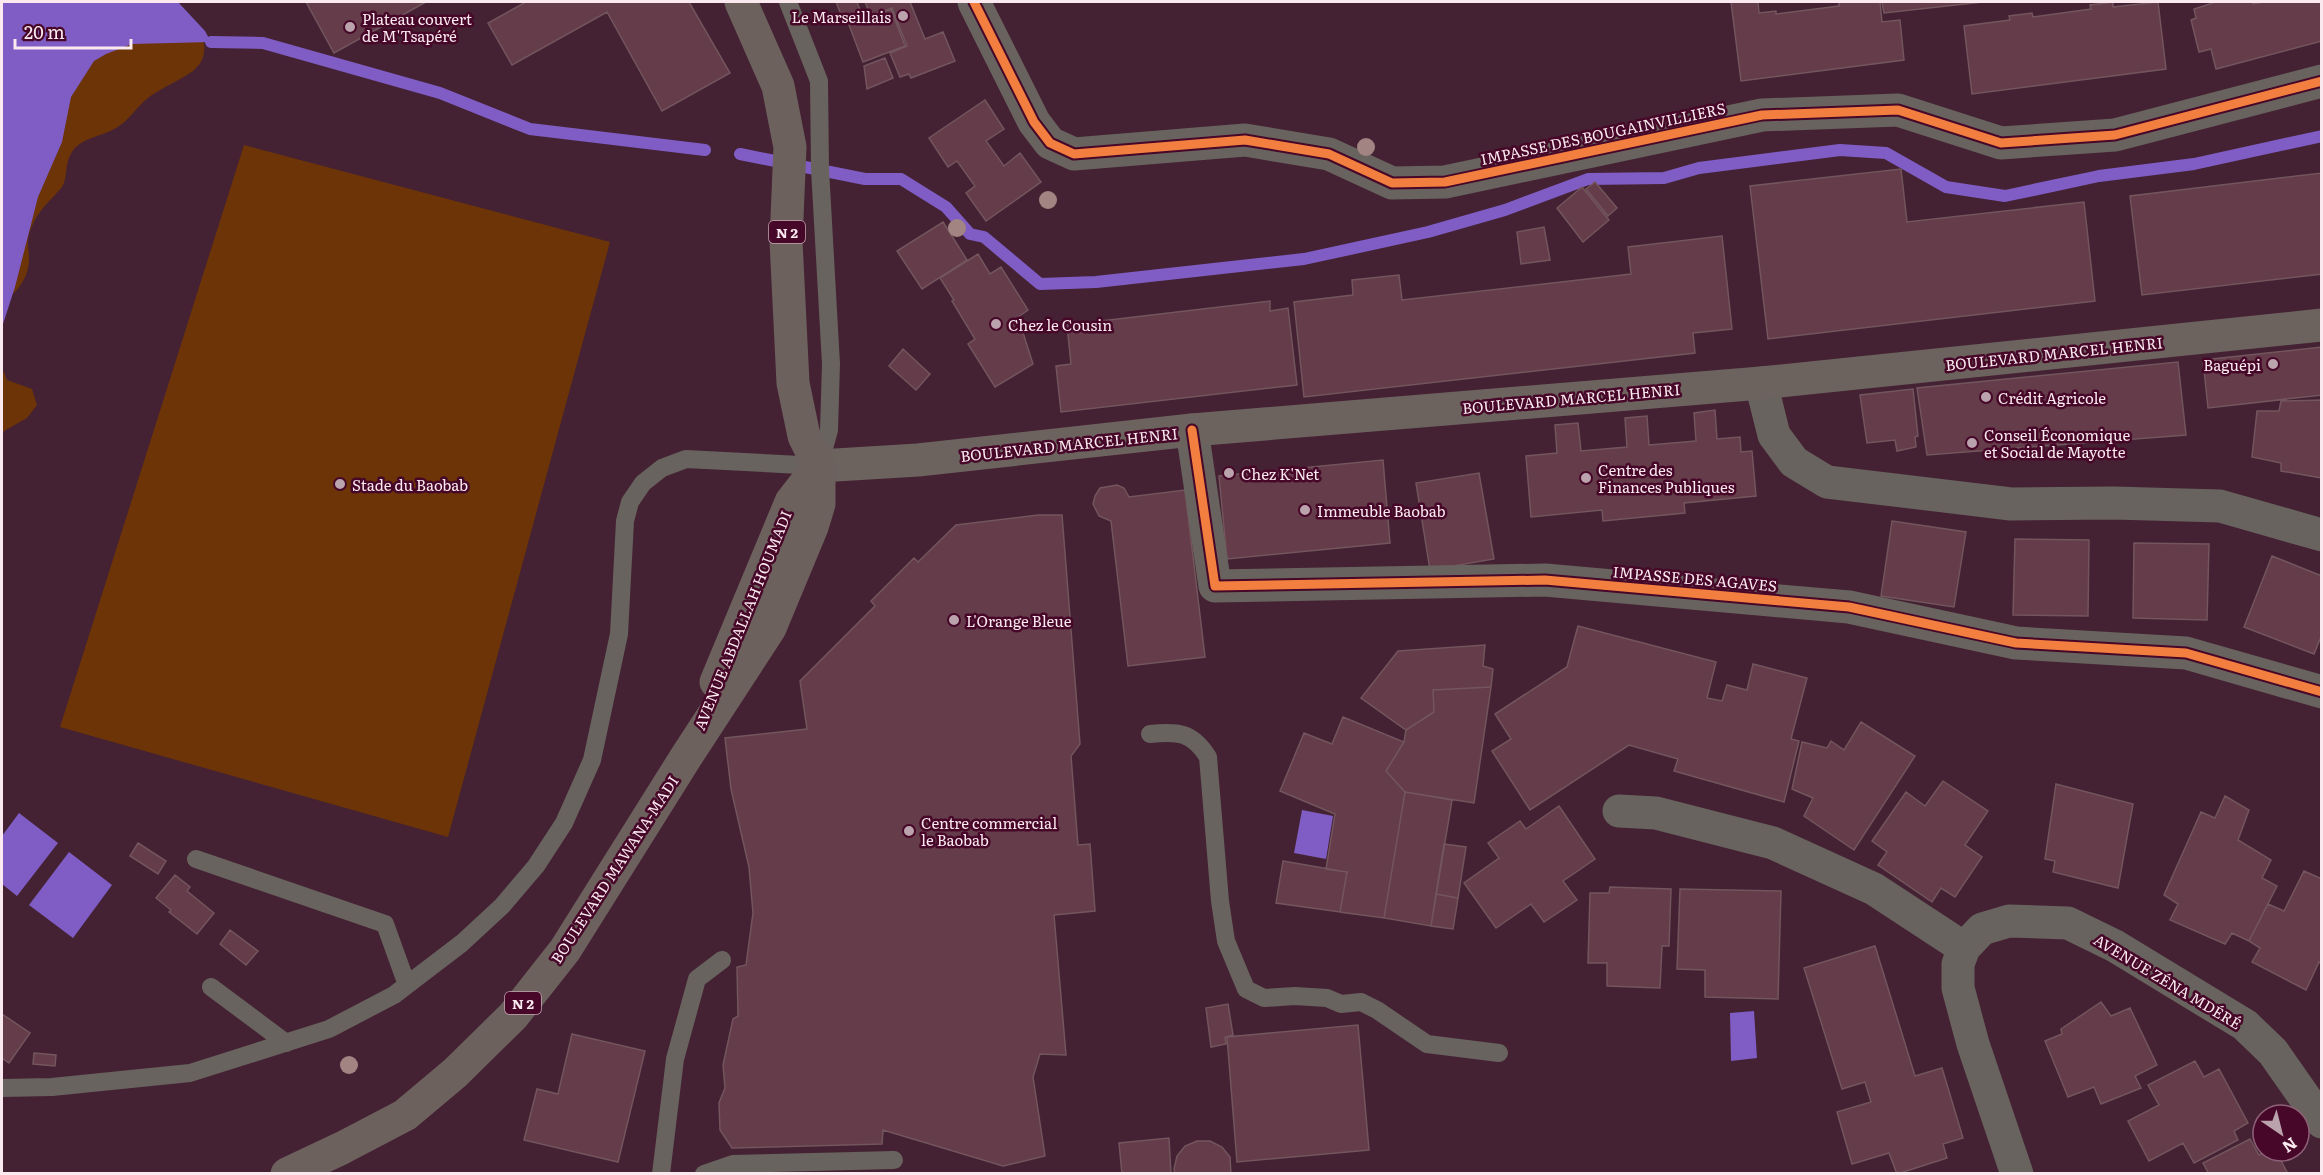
<svg xmlns="http://www.w3.org/2000/svg" width="2323" height="1175" font-family="Literata,serif">
<style>
.green{fill:#6c3407}
.water{fill:#7f5dc4}
.lines{fill:none;stroke-linecap:round;stroke-linejoin:round}
.stream{stroke:#7f5dc4;stroke-width:12}
.building{fill:#643c4a;stroke:#73555d;stroke-width:1.5}
.service{stroke:#68635e;stroke-width:18}
.minor{stroke:#68635e;stroke-width:33}
.secondary{stroke:#6c635f;stroke-width:33}
.primary{stroke:#6d615e;stroke-width:33}
.cycleway-casing{stroke:#470728;stroke-width:13}
.cycleway{stroke:#f27e40;stroke-width:9}
.tree{fill:#a28482}
.poi-dot{fill:#baa3ad;stroke:#470728;stroke-width:2}
.labels{text-anchor:middle;dominant-baseline:central;stroke-width:5;stroke-linejoin:round;paint-order:stroke}
.shield{fill:#470728;stroke:#c4a5b3;stroke-width:1.5}
.shield-label{font-size:14px;font-weight:bold;fill:#fae9ef}
.poi-label{font-size:15px;fill:#fae9ef;stroke:#470728;text-anchor:start}
.street-label{font-size:15px;fill:#fae9ef;stroke:#470728}
</style>
<rect width="100%" height="100%" fill="#423"/>
<!-- green -->
<path class="green" d="M2 2 201 34C207 49 205 61 193 71 179 81 163 87 149 97 137 106 129 121 116 128 101 137 82 137 72 152 64 164 68 178 62 187 48 204 39 208 30 231 26 241 29 248 29 258 29 279 17 292 2 303Z
M244 145 610 242 448 837 60 727Z
M2 368 7 380 32 389 37 405 27 418 4 431 2 435Z"/>
<!-- water -->
<path class="water" d="M2 2H178L205 31 211 42 132 44 106 54 94 61 71 97 62 142 38 197 15 287 2 327Z
M1302 810 1333 816 1326 859 1294 853Z
M19 813 58 843 17 896 2 884V836Z
M69 852 112 885 73 938 29 905Z
M1754 1011 1757 1058 1731 1061 1730 1013Z"/>
<g class="lines">
<!-- stream -->
<path class="stream" d="M211 42 263 43 440 93 530 129 705 150
M740 154 865 179H901L946 207 970 234 984 237 1040 284 1096 282 1304 259 1428 232 1505 210 1588 179 1664 178 1699 168 1840 150 1886 153 1946 187 2005 196 2099 176 2194 164 2322 136"/>
</g>
<!-- building -->
<path class="building" d="M306 2H426L334 53Z
M526 2H689L730 73 662 111 607 12 512 65 488 23Z
M836 2H857L863 18 845 24Z
M865 2H910L925 39 943 32 955 61 911 78 909 74 900 77 890 53 907 46 892 8 871 16Z
M1731 2H1758L1759 13 1776 11V14L1839 6V2H1880L1882 22 1900 20 1904 60 1741 81Z
M1882 2H1983L1884 13Z
M2113 2V7L2158 2 2166 69 1972 94 1964 26 2010 20 2009 16 2032 13 2033 17 2091 9 2090 5Z
M2213 2H2252L2253 4 2263 2H2322V41L2216 69 2211 49 2199 52 2191 20 2196 18 2194 9 2213 3Z
M891 9 905 46 863 62 849 25Z
M885 58 893 78 867 89 864 66Z
M985 100 1004 129 986 141 1004 166 1020 153 1041 182 986 221 966 193 975 186 957 161 948 167 929 138Z
M1901 169 1907 222 2084 202 2095 301 1768 339 1750 186Z
M2322 173V274L2142 295 2130 196Z
M1595 182 1617 208 1608 216 1586 189Z
M1582 187 1609 220 1583 242 1557 208Z
M943 222 967 260 922 289 897 251Z
M1544 227 1550 260 1521 264 1517 232Z
M1722 236 1732 329 1693 333 1695 353 1304 397 1294 302 1353 295 1352 280 1399 275 1402 300 1631 274 1628 247Z
M978 254 990 274 1001 267 1028 310 1018 317 1033 364 995 387 968 344 975 339 952 301 954 300 940 278Z
M1270 301V311L1288 308 1297 385 1061 412 1056 366 1071 364 1067 325Z
M2322 347V395L2208 408 2203 360Z
M903 349 930 374 916 390 889 366Z
M2178 362 2186 435 1927 455 1917 388Z
M1913 389 1918 436 1915 437 1916 447 1897 451 1895 440 1867 443 1860 395Z
M2322 400V478L2281 471V463L2252 457 2257 411H2279L2281 401Z
M1715 410 1717 439 1740 437 1741 452 1752 451 1756 496 1684 503 1685 513 1603 521 1602 510 1531 517 1526 456 1557 453 1555 425 1578 423 1581 451 1627 447 1625 418 1647 416 1649 445 1696 441 1694 413Z
M1383 460 1390 543 1227 559 1219 476Z
M1479 473 1494 559 1430 570 1416 483Z
M1117 485 1124 488 1129 497 1185 490 1205 657 1128 666 1111 521 1099 516 1093 504 1095 496 1100 488Z
M1038 515H1062L1080 744 1071 756 1078 845 1090 844 1095 911 1054 915 1066 1055 1040 1054 1033 1077 1045 1156 1003 1166 883 1130 882 1144 732 1148 720 1130 719 1103 725 1088 723 1065 733 1019 738 1016 737 967 746 965 753 913 749 867 731 789 725 738 807 729 800 681 875 606 871 601 914 558 918 562 956 525Z
M1892 521 1966 532 1954 607 1881 596Z
M2015 539 2089 540 2088 616 2013 615Z
M2134 543 2209 544 2207 620 2133 618Z
M2272 556 2322 576V634L2314 654 2244 627Z
M1578 626 1716 662 1707 698 1722 701 1727 685 1747 690 1753 664 1807 678 1791 739 1799 741 1784 802 1674 771 1678 759 1629 745 1530 810 1492 751 1511 739 1495 714 1567 667Z
M1485 645 1483 666 1493 669 1491 687 1433 690 1434 712 1406 730 1361 698 1398 651Z
M1491 687 1474 803 1405 792 1386 771 1404 742 1406 730 1434 712 1433 690Z
M1343 717 1404 742 1386 771 1405 792 1384 918 1340 912 1347 872 1326 869 1335 814 1280 791 1304 733 1332 744Z
M1861 722 1915 756 1854 850 1804 816 1813 798 1792 789 1802 742 1827 748 1831 741 1844 750Z
M1943 781 1988 811 1965 845 1982 857 1955 897 1941 888 1932 902 1878 865 1887 852 1872 841 1906 792 1925 806Z
M2056 784 2133 804 2118 888 2053 872 2055 861 2045 859Z
M1405 792 1452 800 1431 926 1384 918Z
M2225 796 2249 810 2238 840 2271 860 2262 878 2277 886 2249 941 2232 933 2225 944 2170 920 2178 904 2164 895 2201 812 2215 818Z
M1559 806 1595 859 1563 881 1577 900 1544 922 1531 904 1496 928 1464 883 1499 858 1488 843 1520 821 1526 829Z
M138 843 166 861 158 874 130 856Z
M1444 844 1466 847 1458 898 1436 894Z
M1283 861 1347 872 1340 912 1276 903Z
M2304 871 2322 879V964L2319 962 2306 990 2252 962 2260 948 2249 941 2268 904 2284 911Z
M175 875 190 887 187 891 214 913 197 934 169 912 171 910 156 898Z
M1610 887 1671 889 1669 946H1662L1660 988 1607 986V963H1588L1590 893H1609Z
M1680 889 1781 891 1778 999 1705 997V970L1677 969Z
M1436 894 1458 898 1453 929 1431 926Z
M230 930 258 951 246 965 220 944Z
M1875 946 1915 1076 1942 1068 1963 1138 1943 1144 1947 1158 1897 1174 1889 1153 1852 1164 1837 1112 1871 1102 1865 1082 1842 1089 1804 968Z
M2101 1002 2111 1016 2130 1008 2157 1065 2135 1076 2141 1088 2101 1104 2094 1087 2068 1097 2045 1041 2062 1034 2061 1029Z
M1228 1004 1233 1035 1225 1037 1226 1044 1211 1047 1206 1008Z
M2 1014 30 1033 9 1063 2 1058Z
M1358 1025 1369 1150 1237 1162 1227 1037Z
M572 1034 645 1051 618 1162 524 1140 537 1089 558 1094Z
M34 1053 56 1055 55 1066 33 1064Z
M2195 1061 2204 1077 2219 1069 2248 1123 2234 1131 2238 1140 2194 1163 2183 1143 2149 1161 2128 1121 2159 1105 2148 1085Z
M1169 1138 1171 1174H1122L1119 1143Z
M2250 1139 2259 1155 2266 1151H2276L2288 1174H2209L2203 1163Z
M1197 1141H1210L1222 1147 1230 1157 1231 1174H1175L1174 1169 1177 1156 1185 1146Z"/>
<g class="lines">
<!-- service -->
<path class="service" d="M1150 734C1178 731 1192 732 1208 757L1220 901 1226 941 1246 989 1264 998 1295 996 1327 998 1341 1004 1361 1002 1377 1010 1427 1044 1499 1053
M196 859 385 924 407 985
M211 987 286 1043
M2 1088 52 1087 190 1073 329 1029 394 995 407 985 462 943 502 906 536 866 564 823 592 760 619 634 625 521 630 502 643 483 662 468 686 459 819 466 829 430 831 364 820 169 819 81 788 2
M661 1174 675 1059 697 979 722 960
M704 1174 733 1164 894 1160"/>
<!-- minor -->
<path class="minor" d="M974 2 1034 122 1050 143 1074 154 1245 140 1329 154 1392 183 1445 182 1762 115 1898 110 2001 143 2115 135 2322 81
M1761 383 1774 435 1794 462 1827 482 2011 504 2114 503 2220 506 2322 535
M1192 430 1215 586 1545 580 1849 607 2016 643 2186 653 2322 692
M1619 811 1656 813 1773 843 1874 889 1964 948
M2017 1174 1973 1044 1958 988V964L1964 948 1982 929 2009 921 2068 923 2115 946 2245 1025 2273 1052 2322 1122"/>
<!-- secondary -->
<path class="secondary" d="M819 466 918 460 1192 430 1761 383 2322 325"/>
<!-- primary -->
<path class="primary" d="M716 682 791 502 819 466
M287 1174 342 1148 405 1115 455 1073 513 1016 565 950 686 757 770 628 812 527 819 504V466L804 436 793 383 786 241 790 147 778 86 741 2"/>
<!-- cycleway casing -->
<g class="cycleway-casing">
<path id="cycleway" d="M974 2 1034 122 1050 143 1074 154 1245 140 1329 154 1392 183 1445 182 1762 115 1898 110 2001 143 2115 135 2322 81
M1192 430 1215 586 1545 580 1849 607 2016 643 2186 653 2322 692"/>
</g>
<!-- cycleway -->
<use href="#cycleway" class="cycleway"/>
</g>
<!-- trees -->
<g class="tree">
<circle cx="1366" cy="147" r="9"/>
<circle cx="1048" cy="200" r="9"/>
<circle cx="957" cy="228" r="9"/>
<circle cx="349" cy="1065" r="9"/>
</g>
<!-- markers -->
<g class="poi-dot">
<circle cx="903" cy="16" r="6"/>
<circle cx="350" cy="27" r="6"/>
<circle cx="996" cy="324" r="6"/>
<circle cx="2273" cy="364" r="6"/>
<circle cx="1986" cy="397" r="6"/>
<circle cx="1972" cy="443" r="6"/>
<circle cx="1229" cy="473" r="6"/>
<circle cx="1586" cy="478" r="6"/>
<circle cx="340" cy="484" r="6"/>
<circle cx="1305" cy="510" r="6"/>
<circle cx="954" cy="620" r="6"/>
<circle cx="909" cy="831" r="6"/>
</g>
<g class="labels">
<!-- shield labels -->
<g class="shield">
<rect x="769" y="221" width="36" height="22" rx="4.5"/>
<rect x="505" y="992" width="36" height="22" rx="4.5"/>
</g>
<g class="shield-label">
<text x="787" y="232">N 2</text>
<text x="523" y="1003">N 2</text>
</g>
<!-- poi labels -->
<g class="poi-label">
<text x="891" y="16" text-anchor="end">Le Marseillais</text>
<text x="362" y="18">Plateau couvert<tspan x="362" dy="17">de M'Tsapéré</tspan></text>
<text x="1008" y="324">Chez le Cousin</text>
<text x="2261" y="364" text-anchor="end">Baguépi</text>
<text x="1998" y="397">Crédit Agricole</text>
<text x="1984" y="434">Conseil Économique<tspan x="1984" dy="17">et Social de Mayotte</tspan></text>
<text x="1598" y="469">Centre des<tspan x="1598" dy="17">Finances Publiques</tspan></text>
<text x="1241" y="473">Chez K'Net</text>
<text x="352" y="484">Stade du Baobab</text>
<text x="1317" y="510">Immeuble Baobab</text>
<text x="966" y="620">L'Orange Bleue</text>
<text x="921" y="822">Centre commercial<tspan x="921" dy="17">le Baobab</tspan></text>
</g>
<!-- street labels -->
<g class="street-label">
<text transform="translate(1603 133) rotate(-12)">IMPASSE DES BOUGAINVILLIERS</text>
<text transform="translate(2054 353) rotate(-6)">BOULEVARD MARCEL HENRI</text>
<text transform="translate(1571 398) rotate(-5)">BOULEVARD MARCEL HENRI</text>
<text transform="translate(1069 444) rotate(-6)">BOULEVARD MARCEL HENRI</text>
<text transform="translate(1695 578) rotate(5)">IMPASSE DES AGAVES</text>
<text transform="translate(742 620) rotate(-68)">AVENUE ABDALLAH HOUMADI</text>
<text transform="translate(614 869) rotate(-57)">BOULEVARD MAWANA-MADI</text>
<text transform="translate(2168 981) rotate(31)">AVENUE ZÉNA MDÉRÉ</text>
</g>
</g>
<!-- border -->
<rect width="2323" height="1175" fill="none" stroke="#fae9ef" stroke-width="6"/>
<!-- north arrow -->
<g transform="translate(2281 1133) rotate(145)"><circle r="28" fill="#470728" stroke="#8f6178" stroke-width="1.5"/>
<path d="M0-4.5L10 22L0 15L-10 22Z" fill="#baa3ad"/>
<text y="-9" font-size="16" font-weight="bold" text-anchor="middle" fill="#fae9ef">N</text>
</g>
<!-- scale -->
<path d="M15 39v9h116v-9" fill="none" stroke="#fae9ef" stroke-width="3"/>
<text x="24" y="39" font-size="18" fill="#fae9ef" stroke="#470728" stroke-width="4.5" paint-order="stroke">20 m</text>
</svg>
